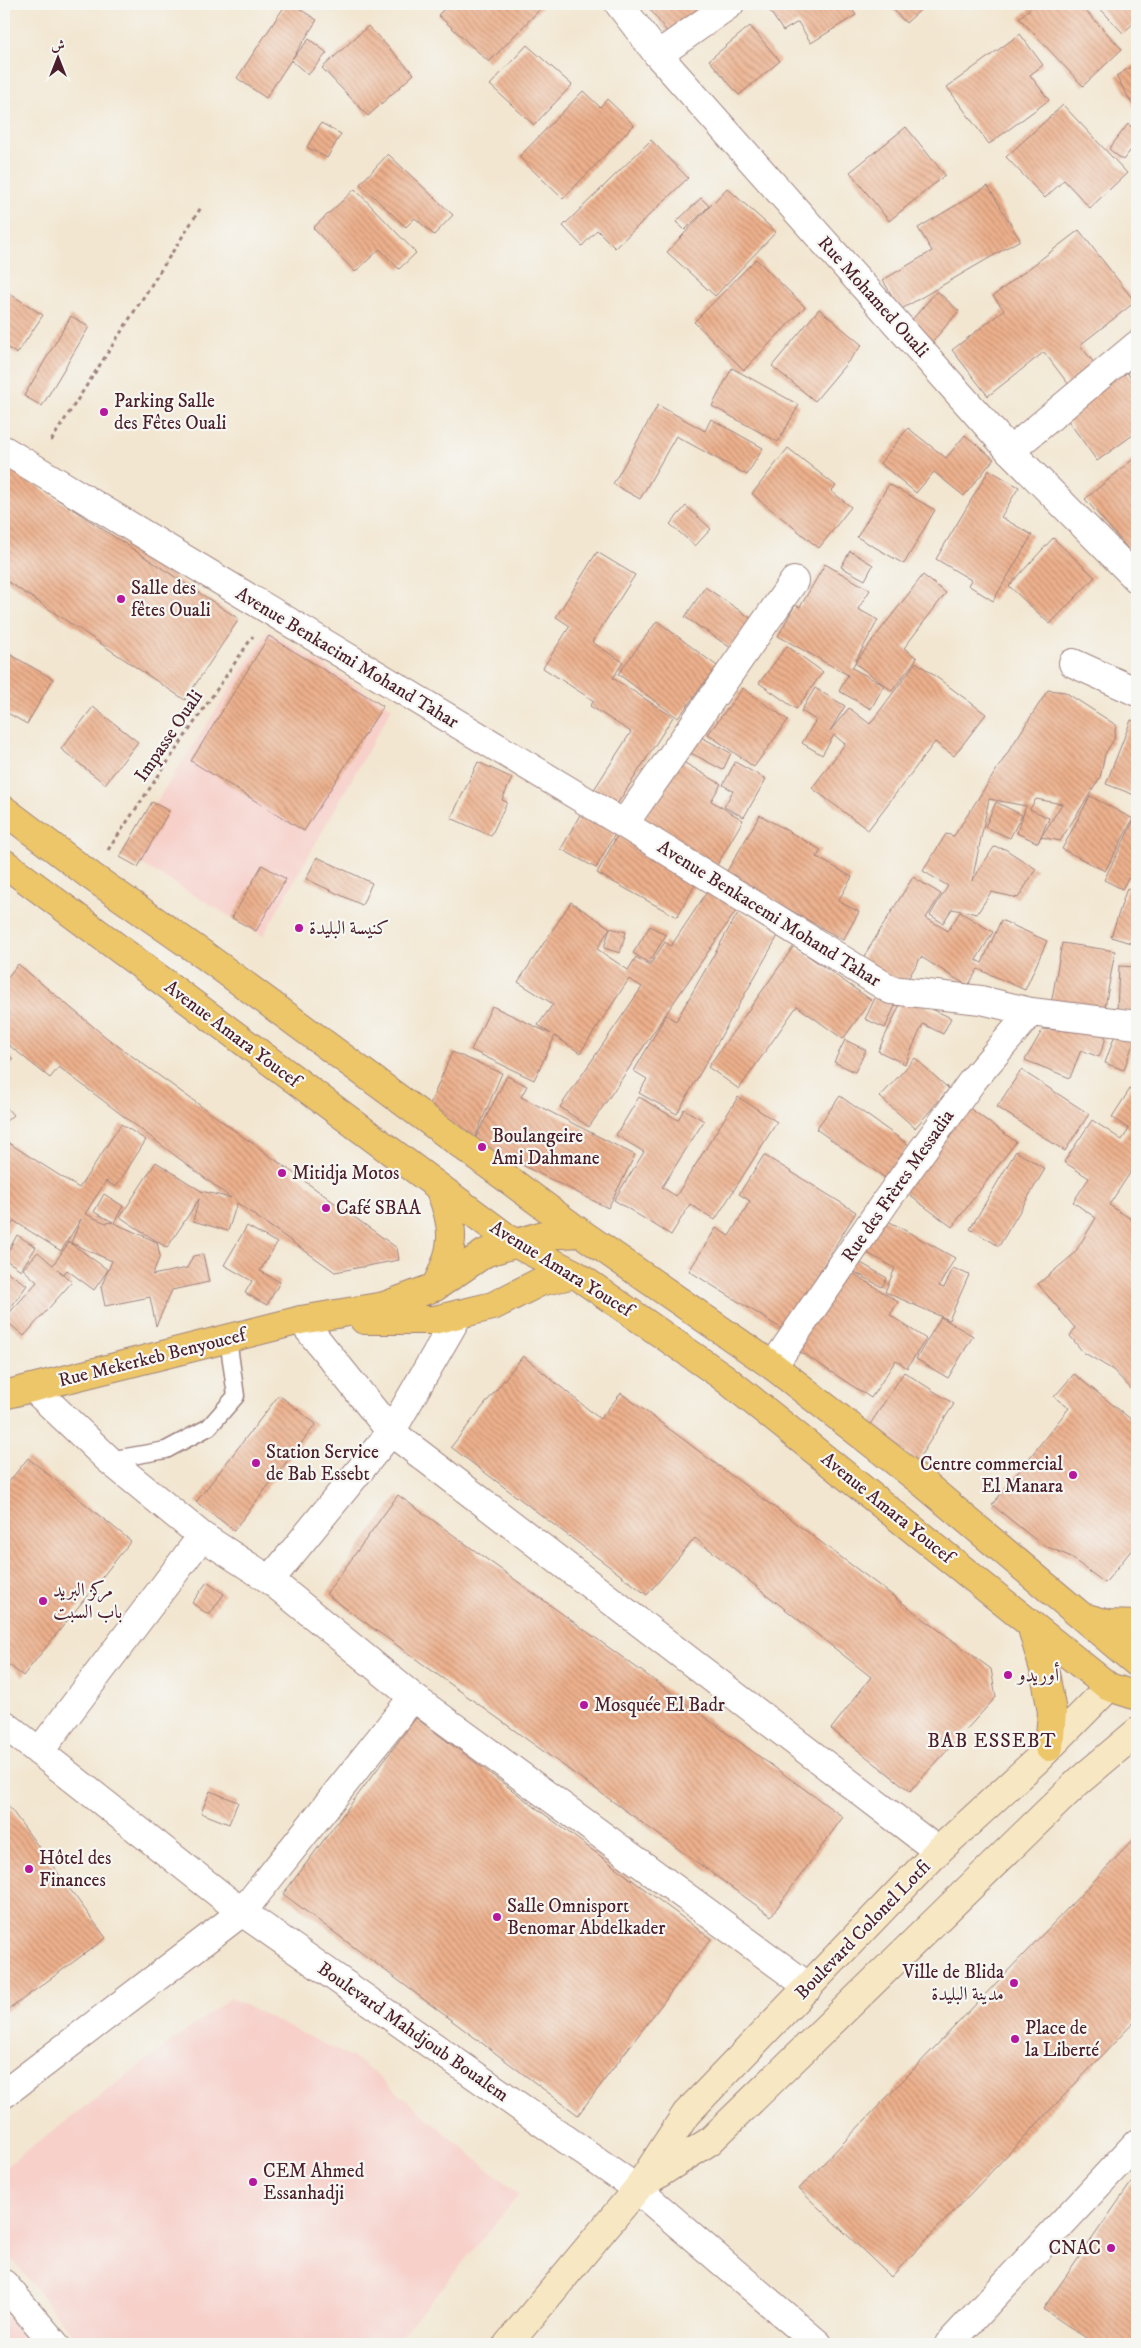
<svg xmlns="http://www.w3.org/2000/svg" width="1141" height="2348" font-family="'IM FELL DW Pica',Amiri,serif">
<style>
.built{fill:#f7d0ca}
.building{fill:url(#building-back-hatch)}
.lines{fill:none;stroke-linecap:round;stroke-linejoin:round}
.service-casing{stroke:#9e827e;stroke-width:19}
.minor-casing{stroke:#9e827e;stroke-width:30}
.tertiary-casing{stroke:#9e827e;stroke-width:30}
.secondary-casing{stroke:#9e827e;stroke-width:30}
.primary-casing{stroke:#9e827e;stroke-width:30}
.path{stroke:#9e827e;stroke-width:3;stroke-dasharray:4 4;stroke-linecap:butt}
.service{stroke:#fff;stroke-width:16}
.minor{stroke:#fff;stroke-width:28}
.tertiary{stroke:#fff;stroke-width:28}
.secondary{stroke:#f7e8c3;stroke-width:28}
.primary{stroke:#ecc669;stroke-width:28}
.poi-dot{fill:#b5179e;stroke:#f6f6f2;stroke-width:2}
.labels{text-anchor:middle;dominant-baseline:central;stroke-width:4.5;stroke-linejoin:round;paint-order:stroke}
.street-label{font-size:19px;fill:#4a1f2b;stroke:#f6f6f2}
.poi-label{font-size:19px;fill:#4a1f2b;stroke:#f6f6f2;text-anchor:start}
.neighbourhood-label{font-size:20px;letter-spacing:1px;fill:#4a1f2b;stroke:#f6f6f2}
</style>
<defs>
<pattern id="building-back-hatch" width="6" height="6" patternUnits="userSpaceOnUse" patternTransform="scale(1.25)"><rect width="6" height="6" fill="#edb18d"/><path d="M-1 5l2 2M0 0l6 6M5-1l2 2" fill="none" stroke="#c28f73"/></pattern>
</defs>
<rect width="100%" height="100%" fill="#f6f6f2"/>
<filter id="ink" filterUnits="userSpaceOnUse"><feTurbulence type="fractalNoise" baseFrequency=".02" numOctaves="2"/><feDisplacementMap in="SourceGraphic" scale="10" xChannelSelector="R" yChannelSelector="G"/><feConvolveMatrix kernelMatrix="1 2 1 2 8 2 1 2 1" color-interpolation-filters="sRGB"/></filter>
<filter id="wash" filterUnits="userSpaceOnUse"><feTurbulence type="fractalNoise" baseFrequency=".0096" numOctaves="4" result="noise"/><feDisplacementMap in="SourceGraphic" scale="20" xChannelSelector="R" yChannelSelector="G"/><feGaussianBlur stdDeviation="1.12" result="paint"/><feColorMatrix in="noise" values="0 0 0 0 0 0 0 0 0 0 0 0 0 0 0 0 0 1.4 0 .05"/><feComposite in="paint" operator="in"/></filter>
<g filter="url(#wash)">
<rect width="100%" height="100%" fill="#f2e6d0"/>
<!-- built -->
<path class="built" d="M268 631 392 708 263 936 123 853Z
M230 1998 361 2062 519 2195 395 2344H80L4 2249V2168Z
M4 2313 29 2344H4Z"/>
<g id="blocks">
<!-- building -->
<path class="building" d="M286 4H292L317 20 292 59 309 39 327 53 308 75 291 60 266 98 237 78Z
M449 4H545L489 62 438 15Z
M646 4H715L678 46Z
M769 4H849L856 15 811 43 798 22 783 31 766 5Z
M888 4H927L906 23Z
M1035 4H1079L1122 49 1083 86 1019 18Z
M1096 4H1137V20L1123 33Z
M368 26 414 74 368 116 322 68Z
M750 26 780 61 739 95 709 60Z
M1020 34 1043 65 1030 75 1049 100 989 144 947 87Z
M527 45 572 85 534 125 490 85Z
M1137 63V112L1116 76Z
M583 91 600 107 607 99 634 125 563 199 519 157Z
M1063 105 1127 173 1090 208 1064 180 1045 198 1006 157Z
M321 123 341 134 327 158 307 147Z
M1128 124 1137 131V142L1123 160 1109 149Z
M906 127 945 175 889 221 850 172Z
M651 140 688 178 615 248 597 230 582 246 563 226Z
M388 154 453 215 434 235 415 218 406 227 360 184Z
M988 186 1020 240 900 310 883 280 932 251 918 228Z
M727 188 776 232 715 296 667 252Z
M355 189 416 253 399 269 380 249 355 272 313 228Z
M701 198 709 206 685 230 676 222Z
M1079 230 1135 302 1080 345 1095 364 1069 385 1044 352 988 396 952 350 1004 310 993 296Z
M756 259 805 307 744 370 694 322Z
M4 290 43 315 17 354 5 346 4 348Z
M937 291 959 311 932 342 909 323Z
M819 309 862 345 815 401 772 366Z
M71 316 89 327 42 406 24 396Z
M732 368 799 405 778 442 712 406Z
M1124 368 1137 387V432L1097 461 1062 412Z
M658 405 705 431 711 419 763 448 747 475 676 436 640 499 613 484Z
M908 428 946 458 965 435 994 459 964 496 934 472 916 493 880 463Z
M788 448 836 486 831 491 851 507 819 548 752 494Z
M1137 456V555L1135 557 1085 499Z
M4 464 239 619 185 700 4 579Z
M989 470 1019 487 1001 517 1032 535 993 601 968 585 971 580 936 559Z
M889 484 935 510 904 564 857 537Z
M686 506 711 529 695 546 670 524Z
M1053 538 1095 577 1050 624 1009 586Z
M850 551 873 565 865 580 841 567Z
M597 552 635 575 592 642 623 662 613 678 673 717 616 806 593 791 631 732 590 706 594 701 543 668 570 626 556 617Z
M825 564 870 590 858 609 878 620 852 668 884 685 871 709 839 691 848 675 778 636 795 605 800 607Z
M923 575 946 593 904 648 917 658 892 691 855 663Z
M705 587 752 619 731 648 685 617Z
M657 621 717 666 678 718 618 674Z
M269 636 383 706 304 831 191 761Z
M787 646 823 672 796 709 759 683Z
M4 651 53 679 27 724 4 711Z
M916 662 986 714 954 756 935 742 868 830 812 788 845 744 834 735 822 755 802 743 816 720 801 711 815 688 845 706 830 731 849 708 870 724Z
M743 688 788 720 754 767 708 734Z
M1048 690 1065 692 1116 725 1114 739 1105 754 1100 778 1060 841 1041 837 1062 804 1036 799 1030 809 1049 818 1038 843 1017 833 1026 806 989 799 972 881 994 847 1005 849 1036 869 1018 898 991 892 977 914 952 909 943 923 930 915 948 886 923 871 946 834 954 836Z
M93 707 138 742 105 784 61 749Z
M1131 720 1137 722V796L1106 784Z
M699 736 731 753 723 770 691 753Z
M678 759 721 784 711 801 743 820 717 865 642 822Z
M478 762 512 778 502 800 507 802 491 836 451 818Z
M735 762 766 779 744 817 724 807 733 791 723 785Z
M1090 796 1133 819 1105 871 1062 849Z
M152 802 169 811 138 867 120 857Z
M996 802 1022 815 1010 838 985 827Z
M581 813 616 832 596 868 561 849Z
M760 815 821 850 817 857 852 877 838 901 859 912 843 940 726 873Z
M1134 820 1137 822V883L1128 878 1122 889 1104 880Z
M618 834 699 878 677 917 597 873Z
M317 857 372 883 362 905 306 879Z
M262 865 286 879 256 931 232 918Z
M913 877 941 894 926 918 948 931 960 912 993 932 976 960 982 963 1001 920 1047 941 1025 990 978 969 968 986 921 957 903 987 861 961Z
M1127 888 1137 891V945L1111 937Z
M709 889 738 908 589 1127 560 1107 642 987 629 979 580 1053 555 1036 534 1080 471 1050 492 1006 551 1034 538 1025 553 1004 518 982 571 902 610 928 626 932 620 953 604 948 610 928 597 949 628 970 636 957 649 966 665 942 671 946Z
M739 911 779 934 677 1114 639 1093 647 1079 634 1071 666 1015 676 1021Z
M650 926 666 935 649 963 633 953Z
M1062 943 1115 951 1104 1013 1051 1004Z
M794 946 871 1000 843 1039 797 1006 739 1089 708 1067Z
M18 964 107 1038 397 1248 399 1260 335 1272 237 1203 228 1231 193 1221 199 1199 167 1248 120 1217 156 1162 201 1191 231 1198 59 1067 50 1078 5 1042 4 1044V982Z
M1119 966 1137 967V1011H1117Z
M879 990 898 999 885 1028 865 1019Z
M904 996 951 1018 943 1034 923 1024 905 1064 878 1051Z
M1043 1029 1105 1034V1041L1099 1057 1081 1050 1070 1078 1025 1060Z
M1117 1029 1136 1035 1124 1070 1105 1063Z
M845 1040 866 1050 855 1072 834 1062Z
M4 1052 13 1059 4 1070Z
M452 1052 502 1073 475 1137 425 1116Z
M915 1058 949 1089 915 1128 880 1097Z
M1021 1070 1089 1114 1065 1151 997 1107Z
M507 1076 527 1086 521 1097 635 1155 608 1208 474 1141Z
M1137 1078V1170L1134 1167 1109 1205 1137 1223V1395L1113 1370 1083 1352 1070 1336 1075 1328 1038 1284 1074 1254 1096 1218 1073 1202 1089 1178 1064 1162 1092 1120 1122 1140 1129 1129 1112 1117Z
M840 1096 909 1145 885 1178 816 1129Z
M639 1097 678 1120 684 1109 704 1121 662 1187 676 1196 738 1097 777 1122 715 1220 690 1204 671 1235 614 1200 644 1152 616 1135Z
M964 1104 1016 1142 952 1227 901 1189Z
M4 1105 13 1115 4 1123Z
M121 1124 146 1140 116 1187 106 1181 85 1214 106 1223 113 1222 94 1212 104 1194 123 1206 114 1223 157 1242 160 1256 152 1275 187 1268 193 1256 203 1254 209 1282 172 1290 156 1326 150 1297 105 1306 101 1287 112 1261 71 1243 81 1219 61 1251 14 1221 4 1238V1140L79 1188Z
M1016 1151 1045 1169 999 1246 970 1229Z
M764 1155 856 1212 784 1330 689 1271 716 1228 729 1236 750 1201 739 1194Z
M881 1217 955 1258 939 1286 944 1288 953 1268 969 1275 949 1320 885 1292 895 1268 862 1250Z
M247 1226 277 1243 260 1271 280 1282 267 1305 245 1293 252 1281 224 1265Z
M17 1235 36 1247 21 1270 4 1259Z
M69 1242 108 1270 94 1290 67 1270 64 1274 57 1269 72 1282 24 1336 4 1319 37 1282 23 1269 38 1252 53 1265Z
M854 1259 887 1278 882 1287 849 1269Z
M845 1268 898 1302 890 1315 926 1339 907 1368 896 1360 871 1398 793 1347Z
M7 1272 27 1285 4 1317V1277Z
M941 1317 973 1336 948 1378 916 1359Z
M523 1356 600 1419 621 1393 991 1669 996 1697 910 1791 831 1729 871 1677 695 1538 647 1595 451 1447Z
M904 1372 954 1404 917 1461 867 1429Z
M1074 1374 1137 1424V1543L1105 1583 1069 1556 1041 1544 992 1505 1069 1408 1054 1397Z
M279 1395 316 1424 234 1530 196 1502Z
M28 1458 131 1541 23 1676 4 1661V1488Z
M398 1495 843 1817 771 1916 326 1594Z
M207 1582 224 1594 209 1615 192 1603Z
M416 1718 711 1939 578 2115 283 1894Z
M210 1791 238 1802 229 1824 201 1813Z
M4 1800 106 1938 4 2013Z
M1135 1838 1137 1840V2019L891 2277 799 2189Z
M1131 2183 1137 2187V2344H1095L1043 2309Z"/>
</g>
</g>
<g filter="url(#ink)">
<use href="#blocks" fill-opacity="0" stroke="#9e827e" stroke-width="1"/>
<g class="lines">
<!-- service casing -->
<g class="service-casing">
<path id="service" d="M109 1460 166 1450 209 1427 236 1396 228 1339"/>
</g>
<!-- minor casing -->
<g class="minor-casing">
<path id="minor" d="M658 55 730 4
M4 450 624 824 891 990 981 1000 1031 1012 1137 1025
M1010 451 1137 345
M1073 663 1137 692
M624 824 794 581
M301 1320 391 1432 938 1851
M773 1366 886 1201 973 1080 1031 1012
M33 1388 109 1460 202 1536 270 1580 413 1697 809 1987
M270 1580 391 1432 459 1314
M4 1724 242 1912 637 2189 818 2344
M39 1752 202 1536
M4 2094 242 1912 413 1697
M4 2284 55 2344
M949 2344 1137 2143"/>
</g>
<!-- tertiary casing -->
<g class="tertiary-casing">
<path id="tertiary" d="M619 4 658 55 1010 451 1137 579"/>
</g>
<!-- secondary casing -->
<g class="secondary-casing">
<path id="secondary" d="M646 2182 710 2141 1078 1782 1137 1732
M508 2344 637 2189 686 2114 938 1851 1038 1759 1109 1687"/>
</g>
<!-- primary casing -->
<g class="primary-casing">
<path id="primary" d="M4 810 91 876 204 955 581 1233 773 1366 923 1483 1137 1663
M4 863 514 1243 575 1274 722 1376 1109 1687 1137 1696
M435 1287C455 1250 456 1229 440 1190
M364 1320H434L459 1314 493 1306 540 1282 575 1274
M4 1395 301 1320 384 1306 435 1287 485 1253 543 1235 581 1233
M1087 1618 1108 1624 1137 1625
M1031 1625 1045 1673 1052 1712 1049 1747"/>
</g>
<!-- path -->
<path class="path" d="M51 441 202 206
M108 850 253 636"/>
<!-- service -->
<use href="#service" class="service"/>
<!-- minor -->
<use href="#minor" class="minor"/>
<!-- tertiary -->
<use href="#tertiary" class="tertiary"/>
<!-- secondary -->
<use href="#secondary" class="secondary"/>
<!-- primary -->
<use href="#primary" class="primary"/>
</g>
</g>
<!-- markers -->
<g class="poi-dot">
<circle cx="104" cy="412" r="5"/>
<circle cx="121" cy="599" r="5"/>
<circle cx="299" cy="928" r="5"/>
<circle cx="482" cy="1147" r="5"/>
<circle cx="282" cy="1173" r="5"/>
<circle cx="326" cy="1208" r="5"/>
<circle cx="256" cy="1463" r="5"/>
<circle cx="1073" cy="1475" r="5"/>
<circle cx="43" cy="1601" r="5"/>
<circle cx="1008" cy="1675" r="5"/>
<circle cx="584" cy="1705" r="5"/>
<circle cx="29" cy="1869" r="5"/>
<circle cx="497" cy="1917" r="5"/>
<circle cx="1014" cy="1983" r="5"/>
<circle cx="1015" cy="2039" r="5"/>
<circle cx="253" cy="2182" r="5"/>
<circle cx="1111" cy="2248" r="5"/>
</g>
<g class="labels">
<!-- street labels -->
<g class="street-label">
<text transform="translate(873 297) rotate(48)">Rue Mohamed Ouali</text>
<text transform="translate(347 658) rotate(31)">Avenue Benkacimi Mohand Tahar</text>
<text transform="translate(169 736) rotate(-56)">Impasse Ouali</text>
<text transform="translate(769 914) rotate(32)">Avenue Benkacemi Mohand Tahar</text>
<text transform="translate(232 1034) rotate(37)">Avenue Amara Youcef</text>
<text transform="translate(898 1186) rotate(-55)">Rue des Frères Messadia</text>
<text transform="translate(561 1269) rotate(32)">Avenue Amara Youcef</text>
<text transform="translate(152 1358) rotate(-14)">Rue Mekerkeb Benyoucef</text>
<text transform="translate(887 1508) rotate(39)">Avenue Amara Youcef</text>
<text transform="translate(863 1930) rotate(-46)">Boulevard Colonel Lotfi</text>
<text transform="translate(413 2032) rotate(35)">Boulevard Mahdjoub Boualem</text>
</g>
<!-- poi labels -->
<g class="poi-label">
<text x="114" y="401">Parking Salle<tspan x="114" dy="22">des Fêtes Ouali</tspan></text>
<text x="131" y="588">Salle des<tspan x="131" dy="22">fêtes Ouali</tspan></text>
<text x="309" y="928">كنيسة البليدة</text>
<text x="492" y="1136">Boulangeire<tspan x="492" dy="22">Ami Dahmane</tspan></text>
<text x="292" y="1173">Mitidja Motos</text>
<text x="336" y="1208">Café SBAA</text>
<text x="266" y="1452">Station Service<tspan x="266" dy="22">de Bab Essebt</tspan></text>
<text x="1063" y="1464" text-anchor="end">Centre commercial<tspan x="1063" dy="22">El Manara</tspan></text>
<text x="53" y="1590">مركز البريد<tspan x="53" dy="22">باب السبت</tspan></text>
<text x="1018" y="1675">أوريدو</text>
<text x="594" y="1705">Mosquée El Badr</text>
<text x="39" y="1858">Hôtel des<tspan x="39" dy="22">Finances</tspan></text>
<text x="507" y="1906">Salle Omnisport<tspan x="507" dy="22">Benomar Abdelkader</tspan></text>
<text x="1004" y="1972" text-anchor="end">Ville de Blida<tspan x="1004" dy="22">مدينة البليدة</tspan></text>
<text x="1025" y="2028">Place de<tspan x="1025" dy="22">la Liberté</tspan></text>
<text x="263" y="2171">CEM Ahmed<tspan x="263" dy="22">Essanhadji</tspan></text>
<text x="1101" y="2248" text-anchor="end">CNAC</text>
</g>
<!-- neighbourhood labels -->
<g class="neighbourhood-label">
<text x="992" y="1741">BAB ESSEBT</text>
</g>
</g>
<!-- margin -->
<rect width="1141" height="2348" fill="none" stroke="#f6f6f2" stroke-width="20"/>
<!-- north arrow -->
<g transform="translate(58 58)" stroke="#f6f6f2" stroke-width="4" paint-order="stroke">
<path d="M0-4L9 19L0 12L-9 19Z" fill="#4a1f2b"/>
<text y="-8" font-size="14" font-weight="bold" text-anchor="middle" fill="#4a1f2b">ش</text>
</g>
</svg>
